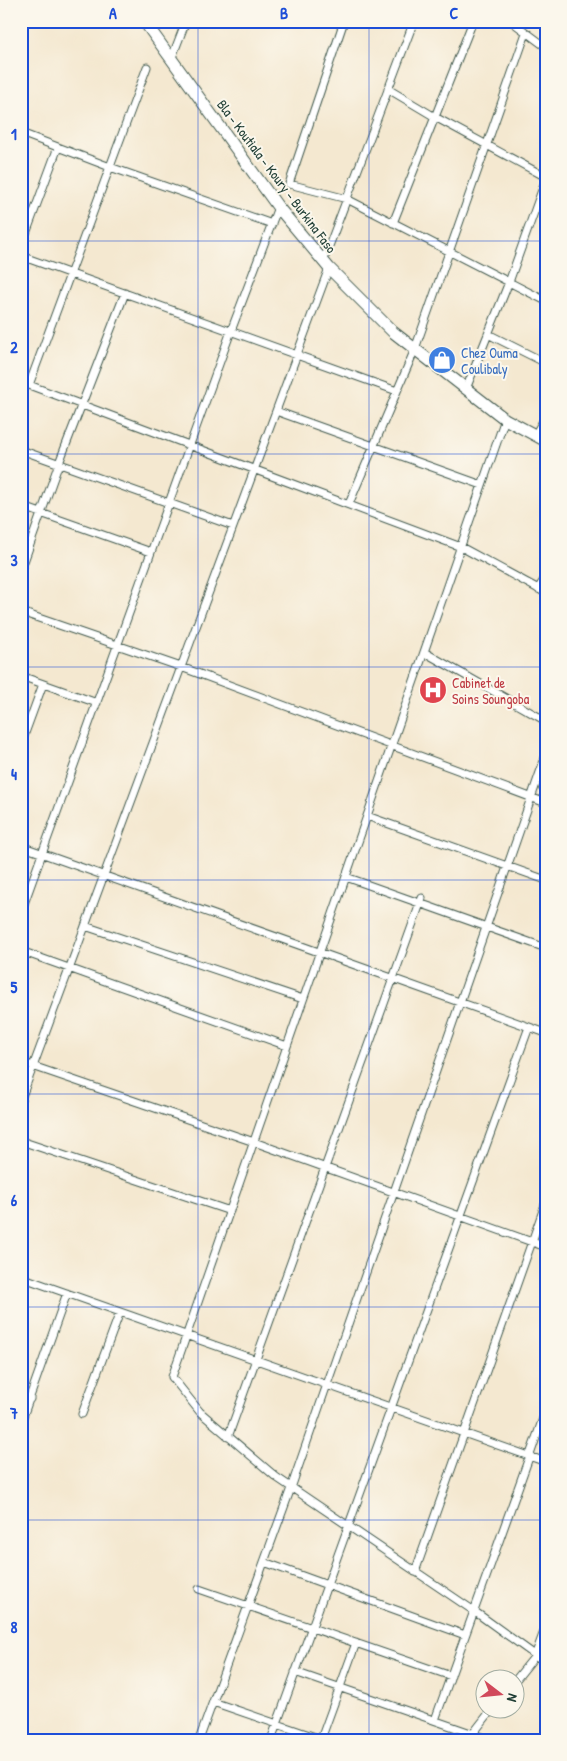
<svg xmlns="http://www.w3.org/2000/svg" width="567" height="1761" font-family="'Patrick Hand',sans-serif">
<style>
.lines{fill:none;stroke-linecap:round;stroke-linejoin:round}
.street-casing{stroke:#3f574b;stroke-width:9}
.primary-casing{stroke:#3f574b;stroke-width:13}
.street{stroke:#fff;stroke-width:7}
.primary{stroke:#fff;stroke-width:11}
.grid{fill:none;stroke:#1d4ed8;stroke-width:1;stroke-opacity:0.55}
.labels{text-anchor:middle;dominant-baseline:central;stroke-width:4;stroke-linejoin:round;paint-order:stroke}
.street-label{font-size:14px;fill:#1f3d34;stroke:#fbf7ec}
.shop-label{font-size:14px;fill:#366cbe;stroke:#fbf7ec;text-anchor:start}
.health-label{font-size:14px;fill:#be3a42;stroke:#fbf7ec;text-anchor:start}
.neatline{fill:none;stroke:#1d4ed8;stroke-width:2}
.grid-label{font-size:16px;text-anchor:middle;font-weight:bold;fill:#1d4ed8}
</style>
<rect width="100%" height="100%" fill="#fbf7ec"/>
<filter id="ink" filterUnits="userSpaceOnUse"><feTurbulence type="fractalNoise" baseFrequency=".02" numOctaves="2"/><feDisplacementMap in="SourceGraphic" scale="10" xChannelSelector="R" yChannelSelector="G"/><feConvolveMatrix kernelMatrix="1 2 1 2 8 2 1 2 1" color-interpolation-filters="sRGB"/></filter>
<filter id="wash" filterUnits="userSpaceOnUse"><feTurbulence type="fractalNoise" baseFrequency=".0096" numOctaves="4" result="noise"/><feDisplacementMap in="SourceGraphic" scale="20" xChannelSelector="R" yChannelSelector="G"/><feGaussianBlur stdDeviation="1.12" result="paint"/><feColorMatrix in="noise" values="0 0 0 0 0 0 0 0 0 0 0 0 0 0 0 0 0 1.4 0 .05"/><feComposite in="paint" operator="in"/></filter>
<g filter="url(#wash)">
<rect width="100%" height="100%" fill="#f4e8d0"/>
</g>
<g filter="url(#ink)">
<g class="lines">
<!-- street casing -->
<g class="street-casing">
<path id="street" d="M344 21 289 184 347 199 546 301
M511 21 546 47
M171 60 186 21
M388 89 435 117 546 177
M21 133 110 167 272 224
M393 223 473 21
M21 247 58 147
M21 256 397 391
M323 262 414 21
M488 334 546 363
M21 382 461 547 546 593
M29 385 147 67
M466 389 509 282 546 179
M276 411 482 485
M505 419 172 1377 200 1412 276 1477 474 1611 546 1663
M535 435 546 416
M21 450 233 526
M349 504 415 349 526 33
M21 506 151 552
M21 570 59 463 125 293
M538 589 546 577
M21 612 181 667 546 803
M424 652 546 721
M21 676 97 703
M21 744 43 684
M367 816 546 880
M21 846 546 1033
M346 877 546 948
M21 912 231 331 278 207
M85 926 303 999
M21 951 287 1046
M21 1062 254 1142 546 1247
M21 1099 329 268
M21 1141 230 1211
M21 1277 546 1462
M21 1395 30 1399
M82 1414 120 1312
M21 1422 67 1293
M228 1437 422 898
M264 1562 465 1635
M415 1572 546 1202
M199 1589 451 1676
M295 1672 491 1740
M514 1682 535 1656 546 1626
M213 1702 324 1740
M435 1720 546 1410
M321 1739 356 1643
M199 1740 291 1488 546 755
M271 1740 529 1027
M468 1740 493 1708"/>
</g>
<!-- primary casing -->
<g class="primary-casing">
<path id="primary" d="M144 21 278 207 329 268 393 332 505 419 546 441"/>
</g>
<!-- street -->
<use href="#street" class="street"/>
<!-- primary -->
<use href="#primary" class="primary"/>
</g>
</g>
<!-- grid -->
<path class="grid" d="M198 21V1740M369 21V1740M21 241H546M21 454H546M21 667H546M21 880H546M21 1094H546M21 1307H546M21 1520H546"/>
<!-- icons -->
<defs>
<g id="shop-disc" transform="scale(1.4375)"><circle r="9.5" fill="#3f7fe0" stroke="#fbf7ec"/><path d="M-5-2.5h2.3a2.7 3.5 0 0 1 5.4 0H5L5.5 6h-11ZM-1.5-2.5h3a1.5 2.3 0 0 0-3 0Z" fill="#fff"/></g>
<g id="hospital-disc" transform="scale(1.4375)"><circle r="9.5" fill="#e0444e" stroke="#fbf7ec"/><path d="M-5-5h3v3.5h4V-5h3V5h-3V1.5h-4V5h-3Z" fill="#fff"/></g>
</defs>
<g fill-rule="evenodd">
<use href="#shop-disc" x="442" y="360"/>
<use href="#hospital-disc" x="433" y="690"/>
</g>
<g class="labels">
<!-- street labels -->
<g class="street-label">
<text transform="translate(277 176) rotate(53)">Bla - Koutiala - Koury - Burkina Faso</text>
</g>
<!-- shop labels -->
<g class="shop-label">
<text x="461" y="352">Chez Ouma<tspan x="461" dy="16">Coulibaly</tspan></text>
</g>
<!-- health labels -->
<g class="health-label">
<text x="452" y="682">Cabinet de<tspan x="452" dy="16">Soins Soungoba</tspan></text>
</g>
</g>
<!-- margin -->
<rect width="567" height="1761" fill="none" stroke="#fbf7ec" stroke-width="55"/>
<!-- north arrow -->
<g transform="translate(500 1694) rotate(106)"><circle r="24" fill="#fbf7ec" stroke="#a3ada2"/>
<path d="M0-4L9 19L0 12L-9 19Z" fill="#d1495b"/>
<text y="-8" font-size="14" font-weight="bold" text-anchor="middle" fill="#1f3d34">N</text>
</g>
<rect x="28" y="28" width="512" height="1706" class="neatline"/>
<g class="grid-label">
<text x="113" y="19">A</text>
<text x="284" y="19">B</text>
<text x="454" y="19">C</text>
<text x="14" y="140">1</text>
<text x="14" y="353">2</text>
<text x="14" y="566">3</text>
<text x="14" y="780">4</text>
<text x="14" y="993">5</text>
<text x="14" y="1206">6</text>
<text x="14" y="1419">7</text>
<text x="14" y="1633">8</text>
</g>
</svg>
